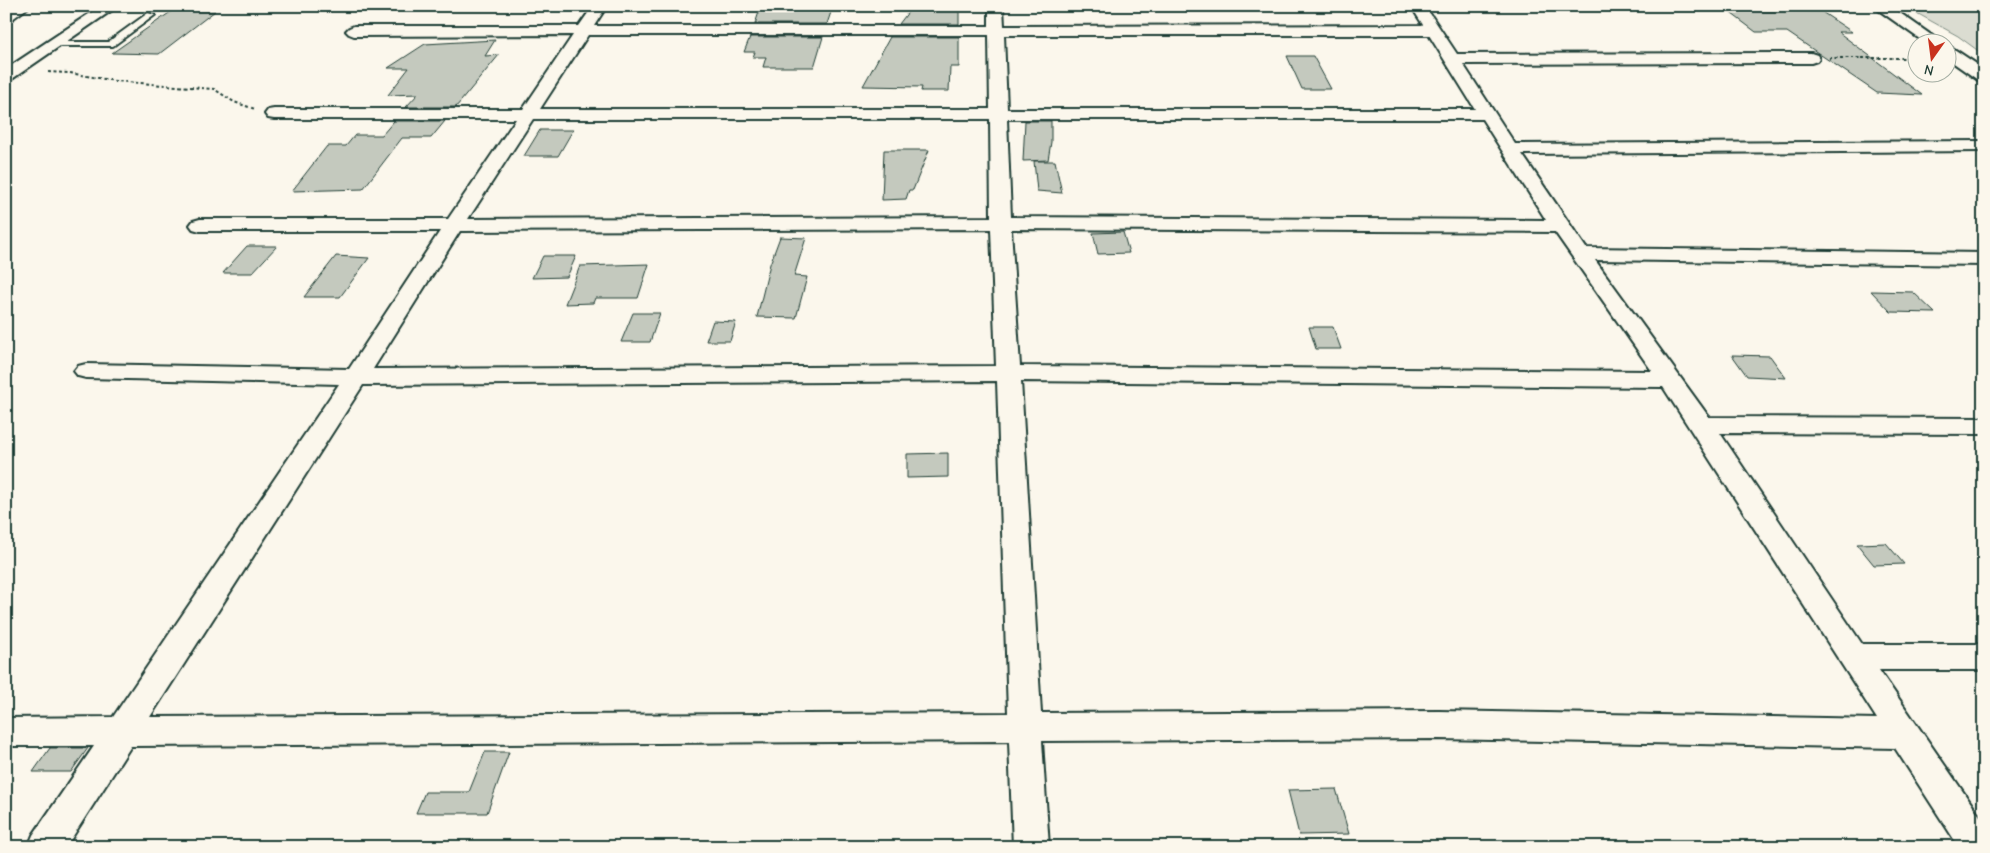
<svg xmlns="http://www.w3.org/2000/svg" width="1990" height="853" font-family="'Comic Neue',sans-serif">
<style>
.green{fill:#dbdcd1;stroke:#7d8c82}
.building{fill:#c4c9be;stroke:#1f3d34}
.lines{fill:none;stroke-linecap:round;stroke-linejoin:round}
.lane-casing{stroke:#1f3d34;stroke-width:4}
.street-casing{stroke:#1f3d34;stroke-width:4}
.path{stroke:#1f3d34;stroke-width:2;stroke-dasharray:3 2.5;stroke-linecap:butt}
.lane{fill:#fbf7ec;fill-rule:evenodd}
.street{fill:#fbf7ec;fill-rule:evenodd}
</style>
<rect width="100%" height="100%" fill="#fbf7ec"/>
<filter id="ink" filterUnits="userSpaceOnUse"><feTurbulence type="fractalNoise" baseFrequency=".02" numOctaves="2"/><feDisplacementMap in="SourceGraphic" scale="10" xChannelSelector="R" yChannelSelector="G"/><feConvolveMatrix kernelMatrix="1 2 1 2 8 2 1 2 1" color-interpolation-filters="sRGB"/></filter>
<g filter="url(#ink)">
<!-- green -->
<path class="green" d="M1904 6H1984V55L1958 36Z"/>
<!-- building -->
<path class="building" d="M761 6H833L827 24H755Z
M912 7H959V24H899Z
M172 11H215L159 54 112 53Z
M1728 11 1822 12 1852 32H1838L1922 95 1877 93 1787 32H1756Z
M750 37H823L814 67H763L766 57H753L755 52H744Z
M890 37H959V67H950L949 91H921L922 87 863 86Z
M495 40 485 56 499 55 456 107H406L418 94 388 95 409 68H388L425 44Z
M1287 56H1313L1331 89H1302Z
M394 121H445L431 138H402L363 189 292 191 327 146H346L355 135H382Z
M1025 121H1051V142L1048 160 1023 161Z
M540 130H573L558 156H524Z
M884 150H929L913 190H909L906 199 882 200Z
M1034 161H1055L1062 193 1037 191Z
M1123 232 1129 253 1098 254 1093 233Z
M780 237 806 238 794 276 807 277 796 318 757 317 770 264Z
M247 246H277L252 273H223Z
M336 256 369 258 340 297H304Z
M543 256H576L567 277 532 278Z
M649 264 638 298H595L593 303 565 304 580 266Z
M1871 291 1913 292 1935 313 1891 312Z
M633 313H660L650 342H621Z
M713 321 736 322 730 341H706Z
M1309 327H1333L1341 349H1316Z
M1732 355 1770 356 1786 378 1747 376Z
M948 453V477L907 478V454Z
M1886 543 1904 564 1874 565 1857 544Z
M50 748H88L71 772H33Z
M485 752H509L487 813H416L425 792H469Z
M1336 789 1349 834 1299 835 1288 790Z"/>
<g class="lines">
<!-- lane casing -->
<g class="lane-casing">
<path id="lane" d="M148 13 155 15 113 46H54L50 44 54 42H108Z"/>
</g>
<!-- street casing -->
<g class="street-casing">
<path id="street" d="M13 6H30L11 20 6 21V10Z
M101 6H118L12 79 6 81V69Z
M593 6H607L594 26H989V6H1003L1004 26 1423 25 1411 6H1425L1457 54 1811 53 1817 55 1819 58 1817 61 1811 63 1463 64 1515 144 1984 141V151L1522 154 1586 248 1984 253V265L1595 260 1709 417 1984 418V434L1720 433 1862 644H1984V670H1879L1984 822V847H1959L1895 748 1439 739 1042 741 1049 847H1013L1009 741 131 746 66 847H28L33 835 94 746H6V718L113 717 339 384 86 378 78 376 74 371 78 366 86 364 349 369 440 231H200L193 229 190 225 193 221 200 219H448L516 119H274L268 118 265 114 268 110 274 109H523L573 35 354 36 349 34 346 31 349 28 354 26H579ZM588 35H989L990 109H540ZM1004 35H1429L1475 109H1007ZM533 119H990L991 217 468 219ZM1007 119H1482L1546 220 1011 217ZM991 229 996 366 373 369 460 231ZM1011 229 1555 232 1652 371 1020 366ZM997 381 1008 713 150 717 363 385ZM1021 381 1663 387 1877 719 1439 711 1041 713Z
M1873 6H1890L1941 42H1924Z
M1948 47 1954 49 1984 69V82L1978 80 1948 59Z"/>
</g>
<!-- path -->
<path class="path" d="M1829 58H1911L1918 56
M48 72 70 73 115 81 214 89 234 102 255 109"/>
<!-- lane -->
<use href="#lane" class="lane"/>
<!-- street -->
<use href="#street" class="street"/>
</g>
</g>
<!-- margin -->
<rect width="1990" height="853" fill="none" stroke="#fbf7ec" stroke-width="25"/>
<rect x="12" y="12" width="1965" height="828" fill="none" stroke="#1f3d34" stroke-width="2" filter="url(#ink)"/>
<!-- north arrow -->
<g transform="translate(1932 58) rotate(194)"><circle r="24" fill="#fbf7ec" stroke="#a3ada2"/>
<path d="M0-4L9 19L0 12L-9 19Z" fill="#c8321e"/>
<text y="-8" font-size="14" font-weight="bold" text-anchor="middle" fill="#1f3d34">N</text>
</g>
</svg>
